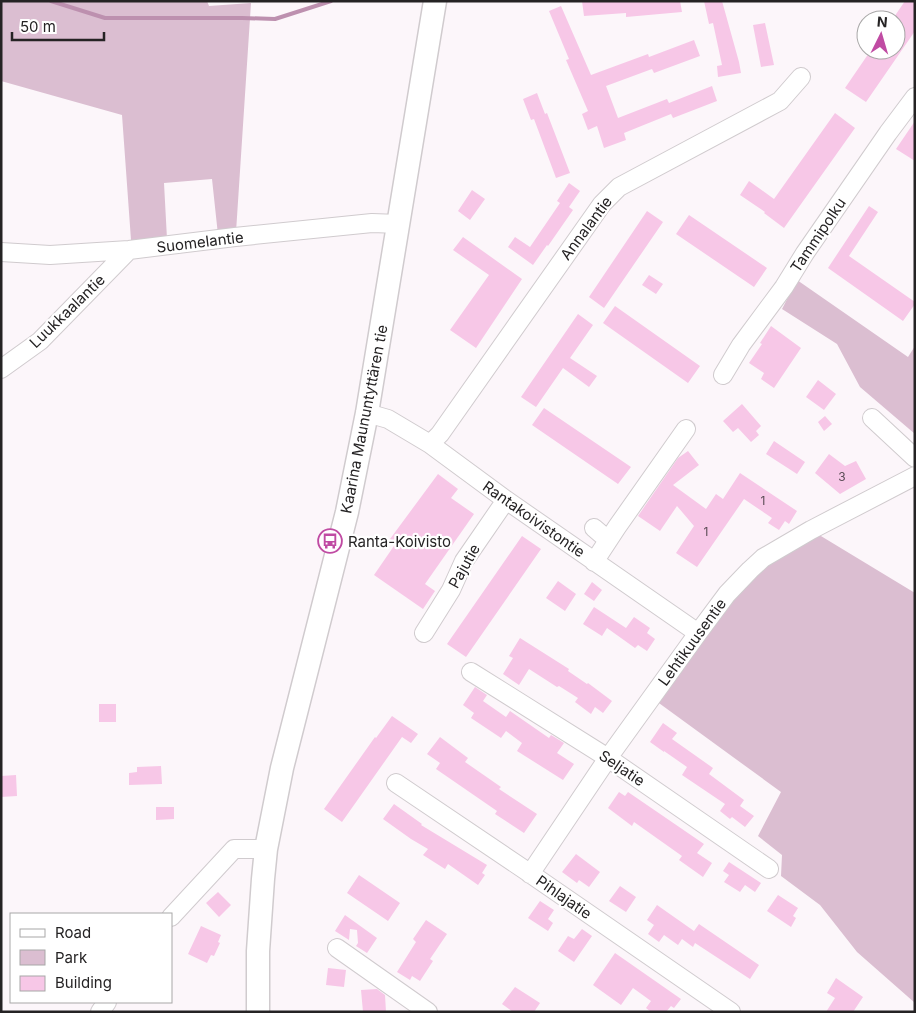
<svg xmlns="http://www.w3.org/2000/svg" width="916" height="1013" font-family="Inter,sans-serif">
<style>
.green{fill:#dbbed1}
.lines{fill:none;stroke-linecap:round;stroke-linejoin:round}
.stream{stroke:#bd90af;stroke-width:4}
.building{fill:#f7c7e7}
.minor-casing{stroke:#d0cbce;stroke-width:20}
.major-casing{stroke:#d0cbce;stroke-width:25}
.minor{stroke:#fff;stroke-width:18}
.major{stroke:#fff;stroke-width:22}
.labels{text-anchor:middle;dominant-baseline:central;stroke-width:4.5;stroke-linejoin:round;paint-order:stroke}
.number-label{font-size:12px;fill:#5a4c55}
.street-label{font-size:15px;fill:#252324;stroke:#fff}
.poi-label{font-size:15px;fill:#252324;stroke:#fff;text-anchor:start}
</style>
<rect width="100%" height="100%" fill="#fcf6fa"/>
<!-- green -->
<path class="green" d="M1 1H207L209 6 251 3 236 232 218 235 212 179 164 183 167 239 131 240 122 115 1 81Z
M797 280 908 357 915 346V434L860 387 837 344 782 309Z
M811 530 915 593V1003L857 952 820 905 781 876 782 855 758 836 781 792 652 698 727 594Z"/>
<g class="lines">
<!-- stream -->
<path class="stream" d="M51 1 105 18H242L275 19 331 1"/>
</g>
<!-- building -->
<path class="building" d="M582 1H680L682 12 626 17V13L584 16Z
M704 1H722L739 62 741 73 718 77 717 66 722 65 713 23 709 24Z
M905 1H915V31L866 102 845 88 871 50H896V20H892Z
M561 6 591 75 648 54 649 57 694 40 700 56 654 73 652 69 606 86 618 118 667 99 669 103 712 86 717 101 673 118 671 114 624 133 626 140 604 148 597 126 588 130 582 114 588 111 566 60 569 59 549 11Z
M765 23 774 65 761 67 753 25Z
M537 93 545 114 547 113 570 173 556 178 534 119 531 120 523 99Z
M835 113 855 128 784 228 764 213 765 212 740 195 749 181 774 199Z
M915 121V161L896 149Z
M569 183 580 191 569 207 573 210 548 246 547 245 533 265 508 247 515 237 530 247 560 203 557 201Z
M472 190 485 199 470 220 458 211Z
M869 206 878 212 849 256 915 302V304L903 321 828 268Z
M647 211 663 222 604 308 589 297Z
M689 215 767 268 754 287 676 234Z
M463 237 522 279 476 348 450 330 489 275 453 250Z
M649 275 663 284 656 294 642 285Z
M615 306 700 366 688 383 603 323Z
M578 314 593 325 570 358 597 376 589 387 563 368 536 407 521 397Z
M771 326 801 348 774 388 761 379 764 373 749 363 762 344 760 343Z
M818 380 836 394 824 410 806 397Z
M742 404 761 426 756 431 759 435 751 442 738 428 733 432 723 421Z
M544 408 631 467 618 484 532 425Z
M825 416 832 424 824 431 818 422Z
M774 441 805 462 797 474 766 454Z
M688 451 699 465 673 485 706 509 716 494 723 499 740 473 797 511 789 524 785 521 779 530 768 523 772 518 744 499 697 567 676 553 694 526 677 506 660 531 638 516 678 458Z
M829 454 845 466 856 461 866 479 840 494 815 473Z
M438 474 458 489 451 498 474 514 425 584 435 591 423 609 374 575 396 543 390 539Z
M522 536 541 549 466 657 447 644Z
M558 581 576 594 565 611 546 598Z
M592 582 602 590 594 601 584 594Z
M594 607 626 628 634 617 650 628 647 633 655 639 647 651 638 645 635 648 607 628 602 636 583 624Z
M520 638 569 669 568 671 587 684 588 683 612 701 603 713 595 707 591 714 575 702 578 698 559 686 557 687 529 669 519 685 503 674 513 658 509 656Z
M475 687 487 695 483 701 506 717 510 711 549 738 551 735 564 743 557 753 574 764 563 780 517 751 522 743 506 731 501 738 471 718 474 713 463 705Z
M99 704H116V722H99Z
M392 716 418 734 411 743 402 737 342 822 324 809 375 737 376 738Z
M663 723 677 733 672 739 713 768 709 774 744 800 740 806 754 816 745 827 732 817 730 819 720 811 725 804 682 775 687 767 664 751V752L650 742Z
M440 737 468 758 465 762 501 787 499 789 537 814 524 833 495 814 497 811 436 769 440 763 427 754Z
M161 766 162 784 129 785V773L137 772V767Z
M16 775 17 796 1 797V776Z
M619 792 625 796 628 792 704 844 697 853 712 863 703 877 679 860 682 856 634 822 632 826 608 808Z
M394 804 422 824 421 825 487 865 482 873 485 875 478 885 448 864 445 869 423 855 428 849 411 839 383 819Z
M156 807H174V819L156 820Z
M576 854 600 872 589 887 579 880 577 883 562 872Z
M729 862 761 883 755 892 745 885 740 892 724 882 729 875 723 871Z
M359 875 400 903 388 921 347 893Z
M620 886 636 897 626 912 609 901Z
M218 892 231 905 219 917 206 903Z
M778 895 798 908 793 916 796 918 791 927 767 911Z
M540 901 554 910 548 919 553 923 548 931 528 918Z
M657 905 694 931 699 924 759 965 750 979 695 943 693 947 682 939 678 945 664 935 659 942 648 934 654 925 647 920Z
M345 915 377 938 367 953 356 946 358 943 357 930 350 929 349 940 335 931Z
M426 920 447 934 430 959 433 961 420 981 412 976 410 980 397 972 416 942 413 939Z
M201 926 221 935 218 942 220 943 214 956 211 955 207 963 188 954Z
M582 929 592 936 574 962 558 951 568 936 574 939Z
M615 953 681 999 674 1008 671 1006 666 1012H651L646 1008 651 1001 633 988 621 1005 593 985Z
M328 968 346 970 344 987 326 985Z
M836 978 863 997 853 1012H826L835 998 827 993Z
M515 987 540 1003 534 1012H513L502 1004Z
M377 989 385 995 386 1012H363L361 990Z"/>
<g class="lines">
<!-- minor casing -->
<g class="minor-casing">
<path id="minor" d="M1 252 50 255 129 250 235 237 372 223 399 224
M1 369 40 341 129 250
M723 375 741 345 784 287 805 253 888 133 915 97
M367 413 388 419 430 444 506 500 698 633
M872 418 915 458
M430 444 440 434 602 204 619 187 780 101 801 77
M594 528 608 540
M594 562 617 527 686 429
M424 633 451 590 464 561 506 500
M471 672 608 758 769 869
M396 783 525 870 731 1012
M530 874 608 758 698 633 727 594 750 570 763 558 811 530 915 476
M171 917 234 849H266
M337 948 428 1012
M100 1012 107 1002"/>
</g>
<!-- major casing -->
<g class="major-casing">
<path id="major" d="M258 1012V951L263 879 266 849 282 768 347 512 367 413 435 1"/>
</g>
<!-- minor -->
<use href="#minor" class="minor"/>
<!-- major -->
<use href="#major" class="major"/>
</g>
<!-- icons -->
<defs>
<g id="bus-ring" transform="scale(1.25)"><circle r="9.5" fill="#fff" stroke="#c04ba3" stroke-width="1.5"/><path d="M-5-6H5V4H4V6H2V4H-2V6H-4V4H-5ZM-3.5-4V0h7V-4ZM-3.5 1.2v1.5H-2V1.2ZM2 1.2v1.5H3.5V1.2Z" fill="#c04ba3"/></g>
</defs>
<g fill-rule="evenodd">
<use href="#bus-ring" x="330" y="541"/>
</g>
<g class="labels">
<!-- number labels -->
<g class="number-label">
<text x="842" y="476">3</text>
<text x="763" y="500">1</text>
<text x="706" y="531">1</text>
</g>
<!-- street labels -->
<g class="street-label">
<text transform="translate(586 228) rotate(-53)">Annalantie</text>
<text transform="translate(818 235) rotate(-56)">Tammipolku</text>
<text transform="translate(200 242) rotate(-7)">Suomelantie</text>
<text transform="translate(67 311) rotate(-44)">Luukkaalantie</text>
<text transform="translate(364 419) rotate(-79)">Kaarina Maununtyttären tie</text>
<text transform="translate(534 519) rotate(35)">Rantakoivistontie</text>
<text transform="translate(464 566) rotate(-61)">Pajutie</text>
<text transform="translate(692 642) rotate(-54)">Lehtikuusentie</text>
<text transform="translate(622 768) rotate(34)">Seljatie</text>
<text transform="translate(564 897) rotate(35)">Pihlajatie</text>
</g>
<!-- poi labels -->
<g class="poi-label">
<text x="348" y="541">Ranta-Koivisto</text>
</g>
</g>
<!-- border -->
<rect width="916" height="1013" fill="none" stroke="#252324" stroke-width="5"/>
<!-- legend -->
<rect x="10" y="913" width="162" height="90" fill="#ffffff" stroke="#a8a7a7"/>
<rect x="20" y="929" width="25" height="8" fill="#ffffff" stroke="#a8a7a7"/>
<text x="55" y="938" font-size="15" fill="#252324">Road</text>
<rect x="20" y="950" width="25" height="15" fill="#dbbed1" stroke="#a8a7a7"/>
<text x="55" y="963" font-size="15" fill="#252324">Park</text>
<rect x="20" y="976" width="25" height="15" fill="#f7c7e7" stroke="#a8a7a7"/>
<text x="55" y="988" font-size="15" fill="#252324">Building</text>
<!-- north arrow -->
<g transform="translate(881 35) rotate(5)"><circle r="24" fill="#ffffff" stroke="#a8a7a7"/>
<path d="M0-4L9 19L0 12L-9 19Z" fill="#c04ba3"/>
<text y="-8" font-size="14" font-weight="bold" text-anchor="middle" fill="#252324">N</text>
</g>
<!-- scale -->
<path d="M12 32v8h92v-8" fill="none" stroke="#252324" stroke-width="2.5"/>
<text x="20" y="32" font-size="15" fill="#252324" stroke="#ffffff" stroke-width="4" paint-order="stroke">50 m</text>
</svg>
